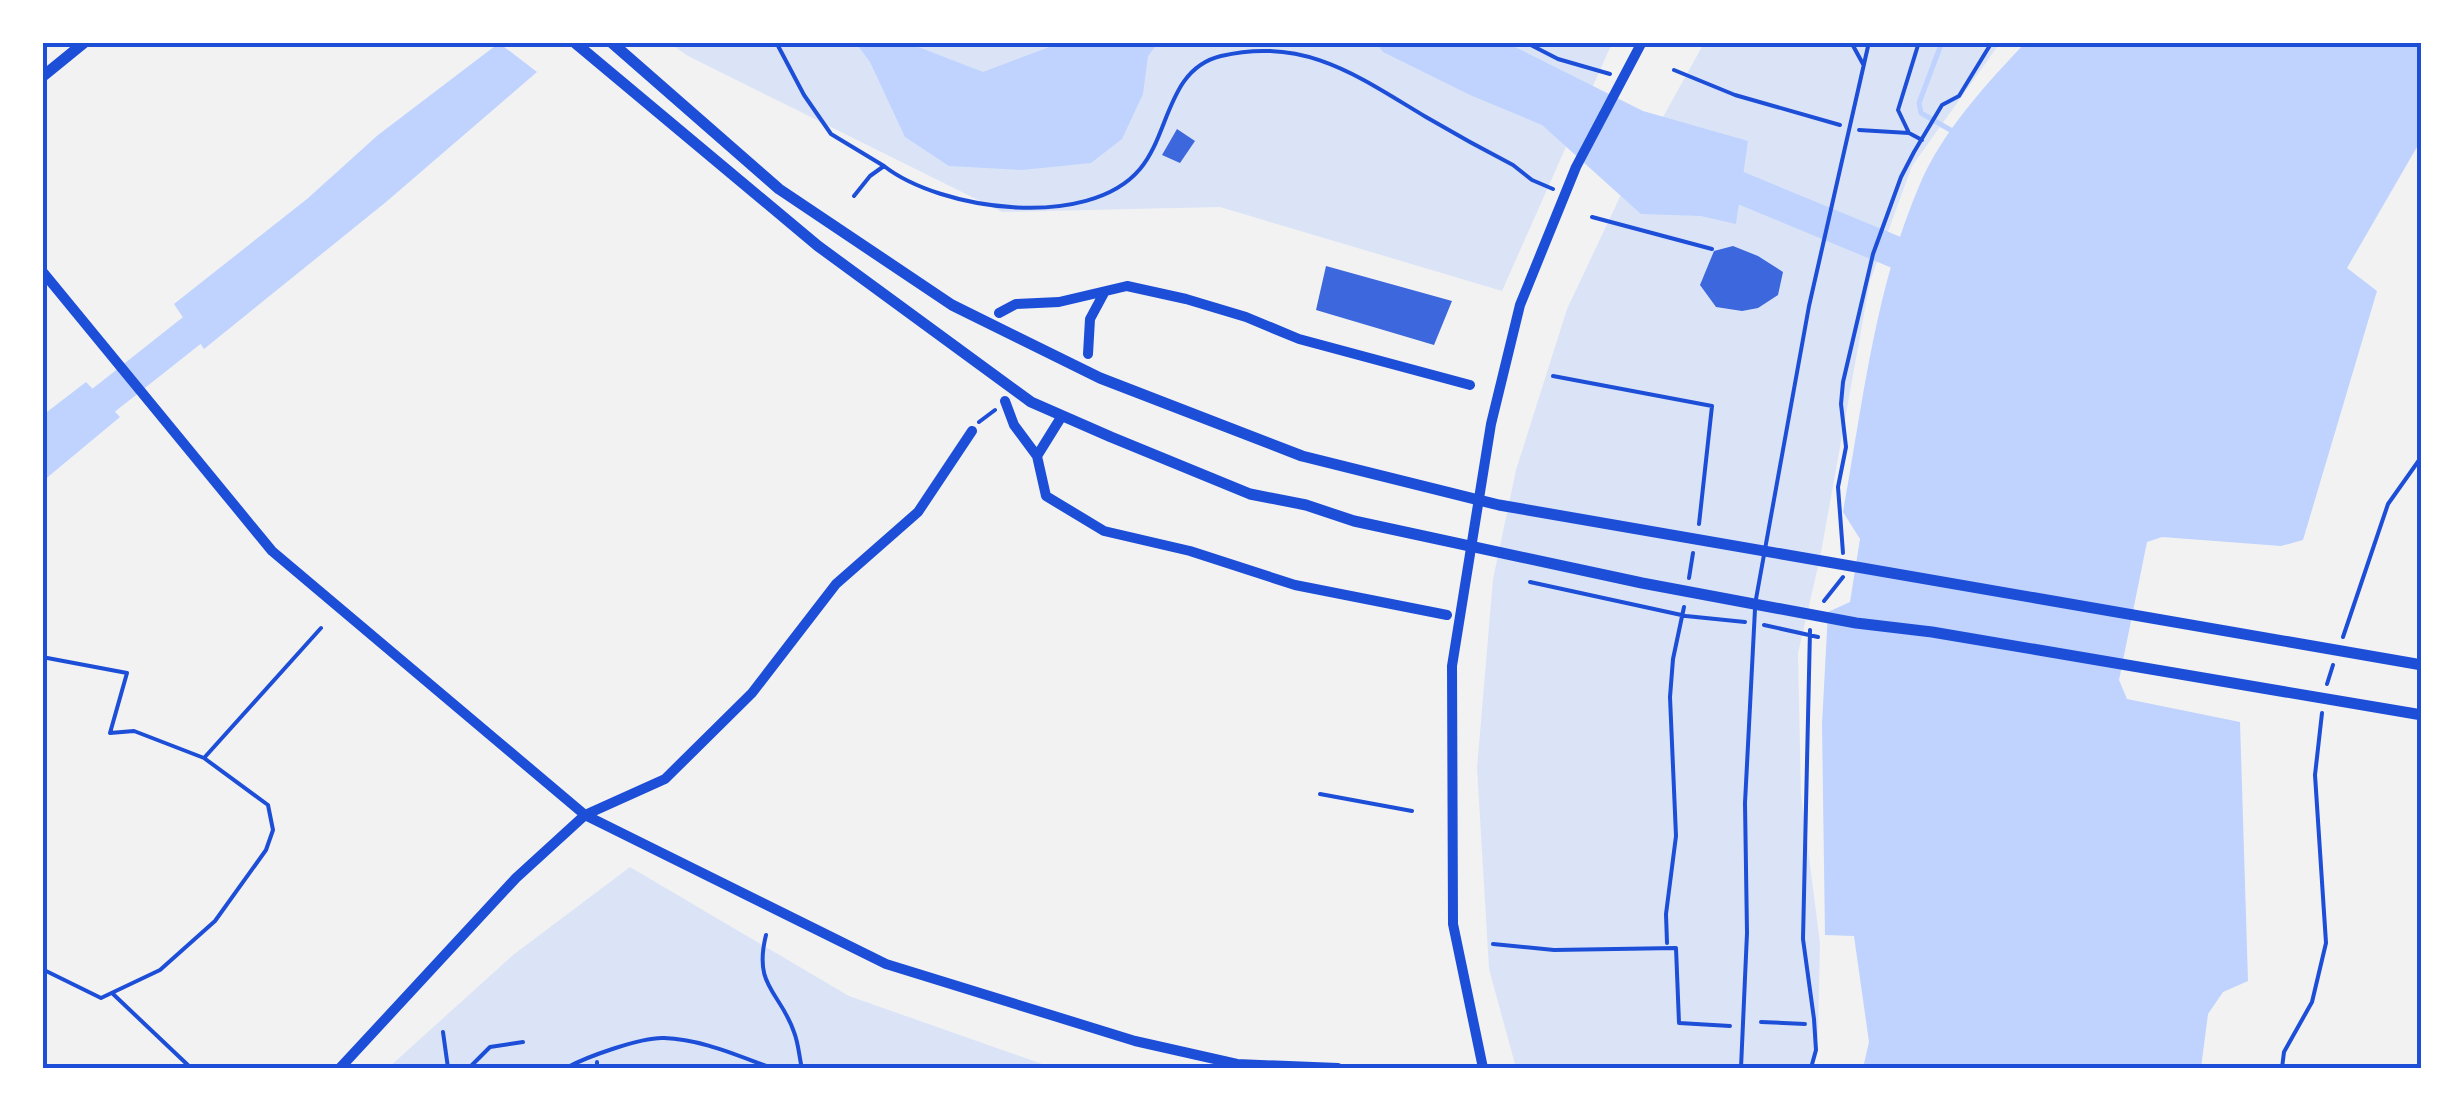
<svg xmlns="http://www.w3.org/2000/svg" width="2464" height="1111" font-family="'IBM Plex Serif',serif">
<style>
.green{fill:#dbe4f7}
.water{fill:#bfd3fe}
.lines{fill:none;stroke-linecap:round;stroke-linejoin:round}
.stream{stroke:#bfd3fe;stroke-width:5}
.river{stroke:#bfd3fe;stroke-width:32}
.building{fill:#3d67dc}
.path{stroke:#1d4ed8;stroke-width:4}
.service{stroke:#1d4ed8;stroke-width:4}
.tertiary{stroke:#1d4ed8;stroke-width:10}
.secondary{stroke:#1d4ed8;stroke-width:11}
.neatline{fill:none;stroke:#1d4ed8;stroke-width:4}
</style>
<rect width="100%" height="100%" fill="#f2f2f2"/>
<!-- green -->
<path class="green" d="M669 43H1612L1502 291 1220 207 1002 212 688 56Z
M1704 43H2000L1912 166 1870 281 1820 558 1798 653 1801 794 1820 943 1818 1035 1813 1068H1516L1489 969 1477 768 1493 579 1516 470 1567 309 1627 182Z
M630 867 849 996 1045 1065 1044 1068H388L513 955Z"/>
<!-- water -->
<path class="water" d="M499 43 537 72 386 202 204 349 174 304 307 199 378 135Z
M856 43H908L983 72 1060 43H1158L1148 56 1143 94 1122 139 1091 163 1022 170 949 166 905 137 870 62Z
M1376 43H1507L1643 111 1748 141 1736 224 1701 216 1641 214 1542 125 1470 95 1383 52Z
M2025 43H2421V140L2347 268 2377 291 2303 540 2281 546 2162 537 2147 542 2119 680 2127 699 2240 722 2248 981 2223 992 2208 1014 2201 1068H1863L1869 1042 1854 936 1825 935 1822 724 1828 612 1850 602 1860 539 1843 512C1863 402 1875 288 1920 184 1942 132 1987 83 2025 43Z
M86 382 120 417 43 481V415Z"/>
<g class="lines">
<!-- stream -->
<path class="stream" d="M1942 42 1919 103 1921 113 1954 132"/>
<!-- river -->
<path class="river" d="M1702 172 1934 268
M42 449 224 305"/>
</g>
<!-- building -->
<path class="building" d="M1177 129 1195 141 1180 163 1162 155Z
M1733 246 1758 256 1783 272 1778 295 1758 308 1742 311 1716 307 1700 285 1714 251Z
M1326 266 1452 301 1434 345 1316 310Z"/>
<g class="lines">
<!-- path -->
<path class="path" d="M776 42 804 95 831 134 884 166
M1525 42 1558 59 1610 74
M1919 42 1898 110 1909 133 1922 140
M1674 70 1735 95 1840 125
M1859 130 1909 133
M854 196 870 176 884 166C940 210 1088 231 1140 169 1170 134 1167 69 1221 56 1305 36 1359 77 1426 117 1455 134 1484 150 1513 165L1532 180 1553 189
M1553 376 1712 406 1699 524
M979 422 995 410
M1843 553 1838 487 1846 447 1841 404 1843 382 1873 254 1901 177 1914 152 1942 105 1959 96 1992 42
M1689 578 1693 553
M1530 582 1686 616 1745 622
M1824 601 1843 577
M1764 625 1818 637
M1810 630 1803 939 1814 1019 1816 1050 1811 1068
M2343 637 2388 504 2422 456
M2327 684 2333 665
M766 935C753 987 780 991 794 1032 798 1042 799 1054 801 1064
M1667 943 1666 914 1676 836 1670 697 1673 659 1684 607
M1493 944 1554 950 1676 948 1679 1023 1730 1026
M1761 1022 1805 1024
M443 1032 448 1068
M469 1068 490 1047 523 1042
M566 1068C586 1057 641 1037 664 1038 701 1039 738 1056 772 1068
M597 1068V1062
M2282 1068 2284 1052 2312 1002 2326 943 2315 775 2322 713"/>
<!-- service -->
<path class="service" d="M1851 42 1863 64
M1592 217 1712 249
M1756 599 1809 306 1869 42
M42 657 127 673 110 733 134 731 204 758 268 805 273 830 266 850 215 921 160 970 101 998 42 969
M204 758 321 628
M1320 794 1412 811
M112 993 191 1068
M1741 1068 1747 933 1745 803 1755 609"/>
<!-- tertiary -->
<path class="tertiary" d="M42 271 272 551 585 815 886 964 1135 1041 1237 1064 1338 1068
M999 313 1016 304 1059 302 1127 286 1186 299 1246 317 1299 339 1470 385
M1088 354 1090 319 1104 293
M1005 401 1014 425 1037 456 1046 496 1104 531 1190 551 1295 585 1447 615
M1037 456 1060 419
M340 1068 516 878 585 815 665 779 752 693 836 584 918 512 972 431
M1483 1068 1453 924 1452 666 1491 424 1520 305 1576 167 1642 42"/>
<!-- secondary -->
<path class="secondary" d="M574 42 818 246 1031 402 1111 437 1250 494 1306 505 1354 521 1642 583 1856 623 1932 632 2422 715
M611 42 779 189 952 305 1100 378 1302 456 1499 505 2422 665
M42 43 43 42
M42 77 85 42"/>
</g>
<!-- border -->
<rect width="2464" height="1111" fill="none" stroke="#ffffff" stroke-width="90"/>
<rect x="45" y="45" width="2374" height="1021" class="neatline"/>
</svg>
